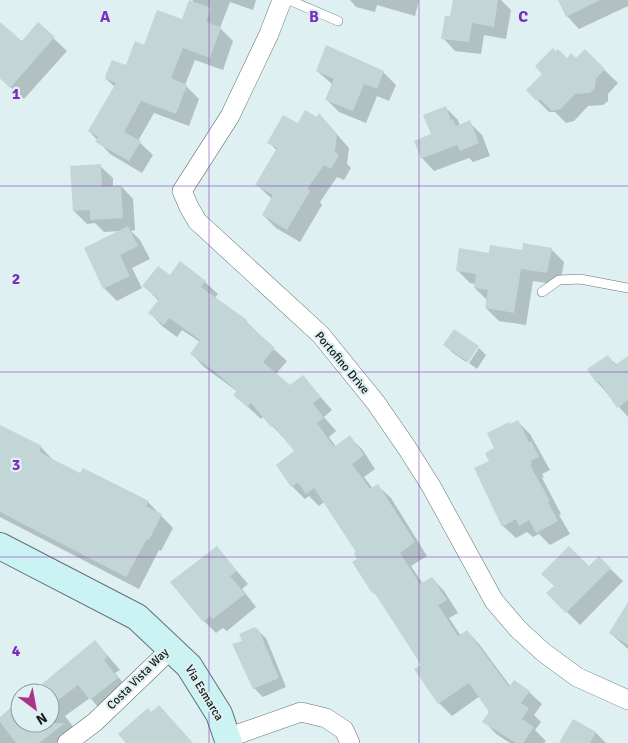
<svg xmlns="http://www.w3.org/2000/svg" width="628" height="743" font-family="Signika,sans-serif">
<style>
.shadow{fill:#0003}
.building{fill:#c3d6d6}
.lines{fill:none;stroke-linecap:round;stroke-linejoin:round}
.lane-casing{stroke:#617272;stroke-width:10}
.street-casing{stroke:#617272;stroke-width:20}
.secondary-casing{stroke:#617272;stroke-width:28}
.lane{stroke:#fff;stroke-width:9}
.street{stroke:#fff;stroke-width:19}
.secondary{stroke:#cbf3f4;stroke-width:26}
.grid{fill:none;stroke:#7b2cbf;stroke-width:1;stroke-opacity:0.55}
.labels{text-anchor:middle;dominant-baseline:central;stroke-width:4.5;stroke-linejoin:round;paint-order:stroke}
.street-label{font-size:12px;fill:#141a1a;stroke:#def0f1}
.grid-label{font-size:16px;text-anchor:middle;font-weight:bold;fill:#7b2cbf;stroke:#def0f1;stroke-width:4.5;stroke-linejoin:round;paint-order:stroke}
</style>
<rect width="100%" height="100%" fill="#def0f1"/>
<!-- shadow -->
<path class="shadow" d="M193 0H256L253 10 230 2 220 28 233 41 223 70 195 60 185 85 199 99 189 126 154 113 138 141 153 155 142 173 110 154 89 131 115 87 106 79 126 66 145 46 183 20Z
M350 0H419L415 16 377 5 375 12 356 7Z
M454 0H501L511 10 506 39 484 35 481 54 455 51 443 38 451 18Z
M559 0H628V6L579 29 567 16Z
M38 24 67 51 24 99 0 78V33L22 43Z
M585 51 618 83 608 94V101L603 105 588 106 574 121 566 123 555 112H549L527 90 567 60 576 59Z
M317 71 383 72 396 85 389 101 377 96 366 123 339 112 326 99 332 84Z
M445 107 458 120 460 126 469 122 482 135 490 156 473 162 469 158 434 171 422 158Z
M320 115 349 148 347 164 351 168 344 180 337 177 320 202 322 205 300 242 276 228 263 215 272 199 257 185 277 151 269 142 298 124 318 119Z
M100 166 113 178V187L121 186 133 199 135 230 131 231 140 240 150 259 132 268 142 288 117 301 104 288 120 231 104 232 95 223 87 224 74 211Z
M551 249 564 262 560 285 533 281 526 325 499 321 486 308 487 300 475 288V284L470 283 457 270 490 255Z
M170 277 205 282 218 294 215 298 246 321 259 334 258 335 287 361 276 374 290 387 303 377 332 410 324 417 336 431 329 437 336 447 349 437 362 449 375 469 364 477 373 489 378 486 391 498 427 556 411 566 423 584 432 578 444 591 458 613 449 618 461 636 467 631 479 644 511 687 529 692 542 704 534 715 541 722 535 730 546 741 544 743H510L496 734 484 721 490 712 480 696 452 716 439 703 422 665 381 600 373 592 357 552 324 502 319 506 309 496 305 499 292 486 296 451 263 416 261 419 235 395 238 392 204 367 192 354 200 342 182 330 177 337 162 326 150 313 159 301 144 286Z
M445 345 477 347 466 362 453 353Z
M479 348 486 355 477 369 469 363Z
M608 357 617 365 628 358V417L597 382Z
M518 422 530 434 550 470 542 474 544 477 542 478 561 514 559 515 570 534 550 545 539 534 533 537 527 532 516 538 503 526 490 462 510 425Z
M0 426 41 447 53 460 81 474 148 502 173 528 161 551 159 550 139 589 0 517Z
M217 548 248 584 242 589 256 607 227 631 223 628 216 633 204 621Z
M599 558 623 581 580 625 548 593 555 586 589 567Z
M628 604V649L610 633Z
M257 630 266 638 286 687 263 697 254 688 243 641Z
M95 641 120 670 115 673 130 691 103 712 90 698 65 716 78 733 68 743H0V718L20 699V723H50V693H29L34 689 36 690Z
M573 720 596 733 606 743H560Z"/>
<!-- building -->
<path class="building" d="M189 0 211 8 206 22 221 27 210 58 183 48 171 78 187 85 176 114 141 101 124 132 141 141 129 161 95 142 98 137 88 131 116 83 105 79 106 74 112 60 126 65 135 41 144 45 157 10 182 19Z
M453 0H498L494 27 472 23 469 42 441 39 445 16H450Z
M558 0H600L566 17Z
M0 22 22 41 38 22 55 37 10 88 0 78Z
M326 45 384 71 377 89 364 84 353 111 325 100 334 79 316 71Z
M553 48 556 51 558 49 567 58 571 53 576 58 585 49 605 69 596 79 595 88 590 93 575 94 561 109 552 111 541 100H535L526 90 542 74 535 66Z
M446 106 451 120 453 119 456 126 470 120 479 143 460 151 457 145 421 159 414 141 431 134 423 115Z
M305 110 317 117 319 113 337 134 335 152 339 155 331 169 324 165 307 189 310 191 287 230 262 215 273 195 255 185 277 148 267 143 283 115 298 123Z
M101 164 102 187 121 185 123 218 90 220V210L73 211 70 166Z
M128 226 138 246 120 255 130 276 103 289 84 248Z
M523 243 552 248 547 273 521 269 514 313 485 308 488 290 474 288 476 274 456 271 459 248 489 253 490 245 522 250Z
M180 261 206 281 201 287 247 320 246 322 275 348 263 362 290 385 303 375 321 397 313 403 324 418 317 423 334 447 350 435 364 455 352 464 370 489 378 484 415 542 400 553 420 584 432 577 447 600 438 605 458 636 467 630 509 687 514 680 530 691 521 703 529 708 522 719 534 727 523 743H516L482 722 489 712 469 683 438 704 414 669 421 665 374 592 372 593 352 562 357 559 354 553 356 552 314 488 306 494 299 484 297 483 291 487 276 465 294 451 273 425 271 427 251 403 247 407 233 395 237 391 213 370 190 354 200 340 169 318 164 325 148 313 159 299 142 286 158 266 170 275Z
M454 329 479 346 468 362 443 345Z
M608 355 615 365 628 356V400L617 408 599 381 596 383 587 369Z
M518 420 529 442 531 441 539 457 531 461 532 464 530 465 550 501 548 502 558 521 536 533 529 520 519 526 516 519 502 527 474 468 489 461 485 453 494 448 487 433 509 422 510 424Z
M0 425 42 446 39 451 54 460 80 473 83 468 149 501 146 506 162 514 149 540 147 539 126 577 0 512Z
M217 546 237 571 230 576 245 594 213 619 210 616 203 622 170 582Z
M569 546 589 566 599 556 611 568 566 613 546 593 554 586 541 574Z
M628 602V645L609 633Z
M255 627 256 629 258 628 279 678 253 689 232 644 242 641 239 634Z
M95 640 108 656 104 660 118 678 90 700 78 685 50 706V693H31Z
M20 702V723H65L39 743H16L0 722V717Z
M159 705 193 743H126L118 734 148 708 151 712Z
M573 719 596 732 590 743H559Z"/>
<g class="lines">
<!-- lane casing -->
<g class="lane-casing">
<path id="lane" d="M289 0 338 21
M542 292 559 280 580 279 628 288"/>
</g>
<!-- street casing -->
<g class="street-casing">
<path id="street" d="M282 0 269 34 230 116 182 191 189 207 197 221 321 335 376 403 407 448 431 486 494 601 518 629 543 652 577 677 628 700
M227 738 301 712 326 718 344 730 350 743
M67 743 95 722 171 649"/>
</g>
<!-- secondary casing -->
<g class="secondary-casing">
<path id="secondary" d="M0 546 137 617 189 666 219 714 229 743"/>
</g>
<!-- lane -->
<use href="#lane" class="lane"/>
<!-- street -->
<use href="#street" class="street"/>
<!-- secondary -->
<use href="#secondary" class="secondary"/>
</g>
<!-- grid -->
<path class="grid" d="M209 0V743M419 0V743M0 186H628M0 372H628M0 557H628"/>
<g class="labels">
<!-- street labels -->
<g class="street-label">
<text transform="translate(342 363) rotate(50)">Portofino Drive</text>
<text transform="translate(138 679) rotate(-45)">Costa Vista Way</text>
<text transform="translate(204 693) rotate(59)">Via Esmarca</text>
</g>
</g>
<g class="grid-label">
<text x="105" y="22">A</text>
<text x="314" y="22">B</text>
<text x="523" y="22">C</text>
<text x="16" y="99">1</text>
<text x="16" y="284">2</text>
<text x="16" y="470">3</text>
<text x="16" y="656">4</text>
</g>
<!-- north arrow -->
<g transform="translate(35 708) rotate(148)"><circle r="24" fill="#def0f1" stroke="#8d9a9b"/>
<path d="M0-4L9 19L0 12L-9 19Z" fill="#ab3389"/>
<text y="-8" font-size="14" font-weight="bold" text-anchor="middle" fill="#141a1a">N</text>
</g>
</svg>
